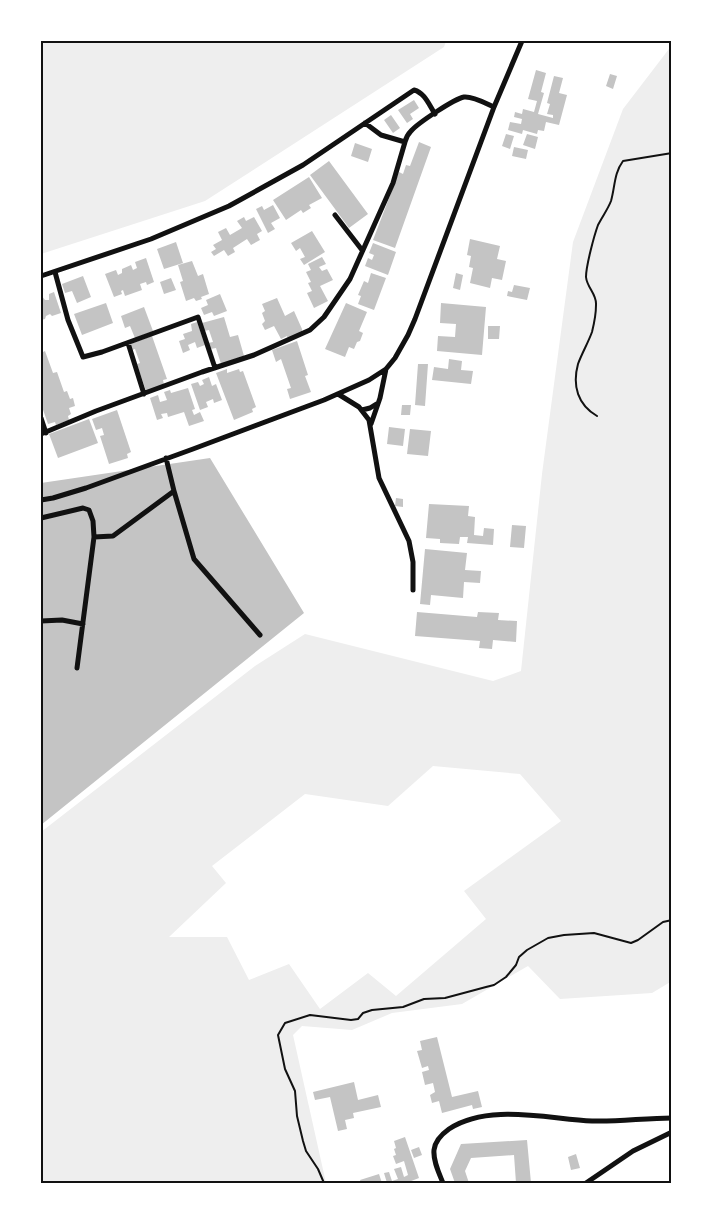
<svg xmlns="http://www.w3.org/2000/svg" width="713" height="1224" font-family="Jost,sans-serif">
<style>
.green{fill:#eee;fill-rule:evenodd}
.building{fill:#c4c4c4}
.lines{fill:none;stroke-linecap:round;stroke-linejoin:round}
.path{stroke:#111;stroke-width:2}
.minor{stroke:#111;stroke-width:5}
.neatline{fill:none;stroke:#111;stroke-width:2}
</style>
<rect width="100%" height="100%" fill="#fff"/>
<!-- green -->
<path class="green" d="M41 41H446L444 47 205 201 41 254Z
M672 45V981L652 993 560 999 528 966 462 1004 392 1013 352 1030 302 1026 293 1035 326 1183H41V832L255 666 305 634 493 681 521 671 542 474 573 242 623 109ZM433 766 520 774 561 821 464 891 486 919 396 996 368 973 320 1009 289 964 249 980 227 937H169L226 883 212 866 305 794 388 806Z"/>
<!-- building -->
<path class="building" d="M536 70 546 73 541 92 544 93 538 114 553 118V115L547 114 550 104 547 103 554 76 563 78 559 93 567 95 559 125 546 122 544 131 538 130 537 134 523 130 522 134 508 130 510 122 521 124 522 119 514 117 515 112 522 114 523 109 534 112 537 101 528 99Z
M610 74 617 76 613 89 606 86Z
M414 100 419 108 410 114 413 119 407 123 398 110Z
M391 115 400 128 393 133 384 120Z
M506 134 514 136 510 149 502 146Z
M527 134 538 137 535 149 523 145Z
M419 142 431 147 395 248 373 240 399 172 403 174 406 165 410 166Z
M355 143 372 149 368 162 351 156Z
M514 147 528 150 526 159 512 156Z
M329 161 368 214 349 228 310 175Z
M309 177 322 198 309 205 311 208 303 213 301 210 286 220 273 200Z
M273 205 280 218 271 223 275 229 268 233 256 209 262 206 264 210Z
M244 217 246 221 254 217 262 231 257 234 260 240 251 245 247 239 233 248 235 252 228 256 224 250 214 256 211 252 216 249 213 245 222 240 218 232 226 228 230 235 242 228 237 221Z
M312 231 325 252 304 265 300 259 305 257 300 248 296 251 291 243Z
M470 239 500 246 497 259 506 261 502 280 492 278 490 288 470 283 473 268 469 267 471 256 467 255Z
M176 242 183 263 164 269 157 249Z
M373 243 396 252 388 275 365 266 368 258 372 260 374 255 369 253Z
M322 257 326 264 319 267 322 271 327 269 333 280 320 286 328 301 314 308 307 293 312 291 308 283 311 282 306 272 311 270 308 264Z
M146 258 154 282 147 285 146 282 140 284 142 290 125 296 123 290 121 291 122 294 114 297 105 274 116 270 118 275 122 273V269L131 265 133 270 137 268 135 262Z
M192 261 198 276 203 274 209 294 201 297 202 299 196 301 194 298 186 301 180 282 183 281 178 265Z
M371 273 386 278 374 310 358 304 361 296 358 295 364 281 368 283Z
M456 273 463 275 460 290 453 288Z
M83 276 91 297 77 303 72 291 65 293 62 284Z
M171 278 176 290 164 294 160 282Z
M514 285 530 288 527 300 507 296 508 291 512 292Z
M54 292 61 313 52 316 50 314 46 316 45 319 41 320V295L45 300H49V294Z
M220 294 227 311 214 316 212 312 204 315 201 308 208 305 206 300Z
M277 298 285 316 294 311 302 329V332L288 339 287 336 281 339 274 326 265 330 262 324 265 321 262 313 265 311 262 304Z
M106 303 113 323 82 335 74 314Z
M346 303 367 312 359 331 363 333 360 341 357 342 354 349 349 347 345 357 325 349Z
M441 303 486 307 482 355 437 351 438 336 455 337 456 324 440 323Z
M144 307 153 331 135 338 130 326 125 328 121 316Z
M224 317 230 337 238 335 244 356 221 364 216 348 210 349 208 343 213 342 209 330 204 331 202 323Z
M197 322 205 345 197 348 195 342 188 345 190 350 183 353 179 341 185 339 183 334 192 331 191 324Z
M488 326H500L499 339H488Z
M152 336 167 379 163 380 164 385 146 391 137 364 140 363 135 349 132 350 130 344Z
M297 341 308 375 305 376 311 392 290 399 287 389 291 388 281 359 276 362 272 350Z
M45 351 53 373 57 372 64 392 67 391 70 399 73 398 75 406 69 408 71 414 68 416 69 420 56 425 55 422 48 424 41 404V353Z
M449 359 462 361 461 370 473 371 471 384 432 380 434 367 448 369Z
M418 364H428L425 406 415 405Z
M227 369V373L239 369 240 372 243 371 256 407 252 409 253 412 234 420 216 373Z
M209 377 212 386 216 384 222 400 214 403 213 399 206 402 208 407 200 410 191 384 198 382 200 386 204 384 202 380Z
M188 388 195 409 192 410 194 415 200 412 204 421 189 426 184 412 168 417 167 413 161 414 163 418 157 420 150 398 158 395 160 402 167 400 164 392 170 390 171 393Z
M402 405H411L410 415H401Z
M117 410 131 452 127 454 128 458 109 464 100 436 104 435 102 428 96 430 92 419Z
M89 419 98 443 58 458 49 434Z
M389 427 405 429 403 446 387 444Z
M410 429 431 431 428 456 407 454Z
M210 458 304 613 41 825V483Z
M396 498 403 499V507L395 506Z
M429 504 469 506 468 516 475 517 474 535 483 536 484 528 494 529 493 545 467 543 468 537H460L459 544 440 543V539L426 538Z
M512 525 526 526 524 548 510 547Z
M425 549 467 553 465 570 481 571 480 583 464 582 463 598 431 595 430 605 420 604Z
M417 612 477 617 478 612 499 613 498 620 517 621 516 642 493 640 492 649 479 648 480 641 415 636Z
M437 1037 452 1097 478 1091 482 1107 473 1109 472 1105 442 1113 439 1101 432 1103 430 1095 435 1092 433 1083 425 1085 422 1072 429 1070 428 1066 422 1068 417 1051 422 1050 420 1041Z
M354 1082 358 1100 378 1095 381 1107 353 1113 354 1118 345 1120 347 1129 338 1131 330 1097 315 1100 313 1092Z
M405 1137 419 1178 406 1183H387L384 1173 389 1172 392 1181 398 1179 394 1169 401 1167 404 1177 408 1175 404 1161 396 1164 393 1156 396 1155 394 1149 396 1148 394 1141Z
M527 1140 531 1183H516L514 1155 471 1158 465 1171 469 1183H455L450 1169 461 1144Z
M419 1147 422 1155 414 1158 411 1150Z
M576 1154 580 1168 571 1170 568 1157Z
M379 1174 382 1183H361L360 1180Z"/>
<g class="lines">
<!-- path -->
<path class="path" d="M597 416C578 405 572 386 578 364 582 353 588 343 592 332 594 324 596 314 596 305 597 294 587 288 586 277 586 266 594 236 598 225 602 217 608 209 611 201 615 187 614 173 623 161L672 153
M324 1183 318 1169 306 1151 303 1141 297 1116 295 1091 285 1069 278 1035 285 1023 310 1015 351 1020 358 1019 363 1013 372 1010 403 1007 424 999 445 998 486 987 494 985 506 977 516 965 519 957 527 950 548 938 564 935 594 933 631 943 638 940 663 922 672 920"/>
<!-- minor -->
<path class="minor" d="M405 142C406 138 408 134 411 131 418 123 454 99 464 97 473 96 485 103 494 107
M335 215 362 250
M55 272 68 320 83 357 102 352 198 317 215 368
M41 276 151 239 229 206 303 165 414 90C425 93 429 105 435 114
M128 343 144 394
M338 394 359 407 369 420 379 478 409 541 413 562V590
M362 410 370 408 378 403
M41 418 46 433
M371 424 380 398 386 369
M41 434 96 411 202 372 254 355 310 330 324 317 350 279 393 183 405 142 381 135 365 123
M174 491 194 559 260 635
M41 500 53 498 86 488 193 449 324 400 369 380 386 369 395 358 408 335 415 319 494 107 522 41
M41 518 83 508 89 510 93 521 94 537
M41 621 62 620 83 624
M77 668 94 537 113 536 174 491 166 458
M443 1183C439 1173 433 1161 434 1150 435 1140 442 1134 449 1129 488 1103 548 1119 592 1121 618 1122 645 1118 672 1118
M586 1183 633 1151 672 1132"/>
</g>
<!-- border -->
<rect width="713" height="1224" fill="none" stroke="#ffffff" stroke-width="85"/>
<rect x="42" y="42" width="628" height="1140" class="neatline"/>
</svg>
